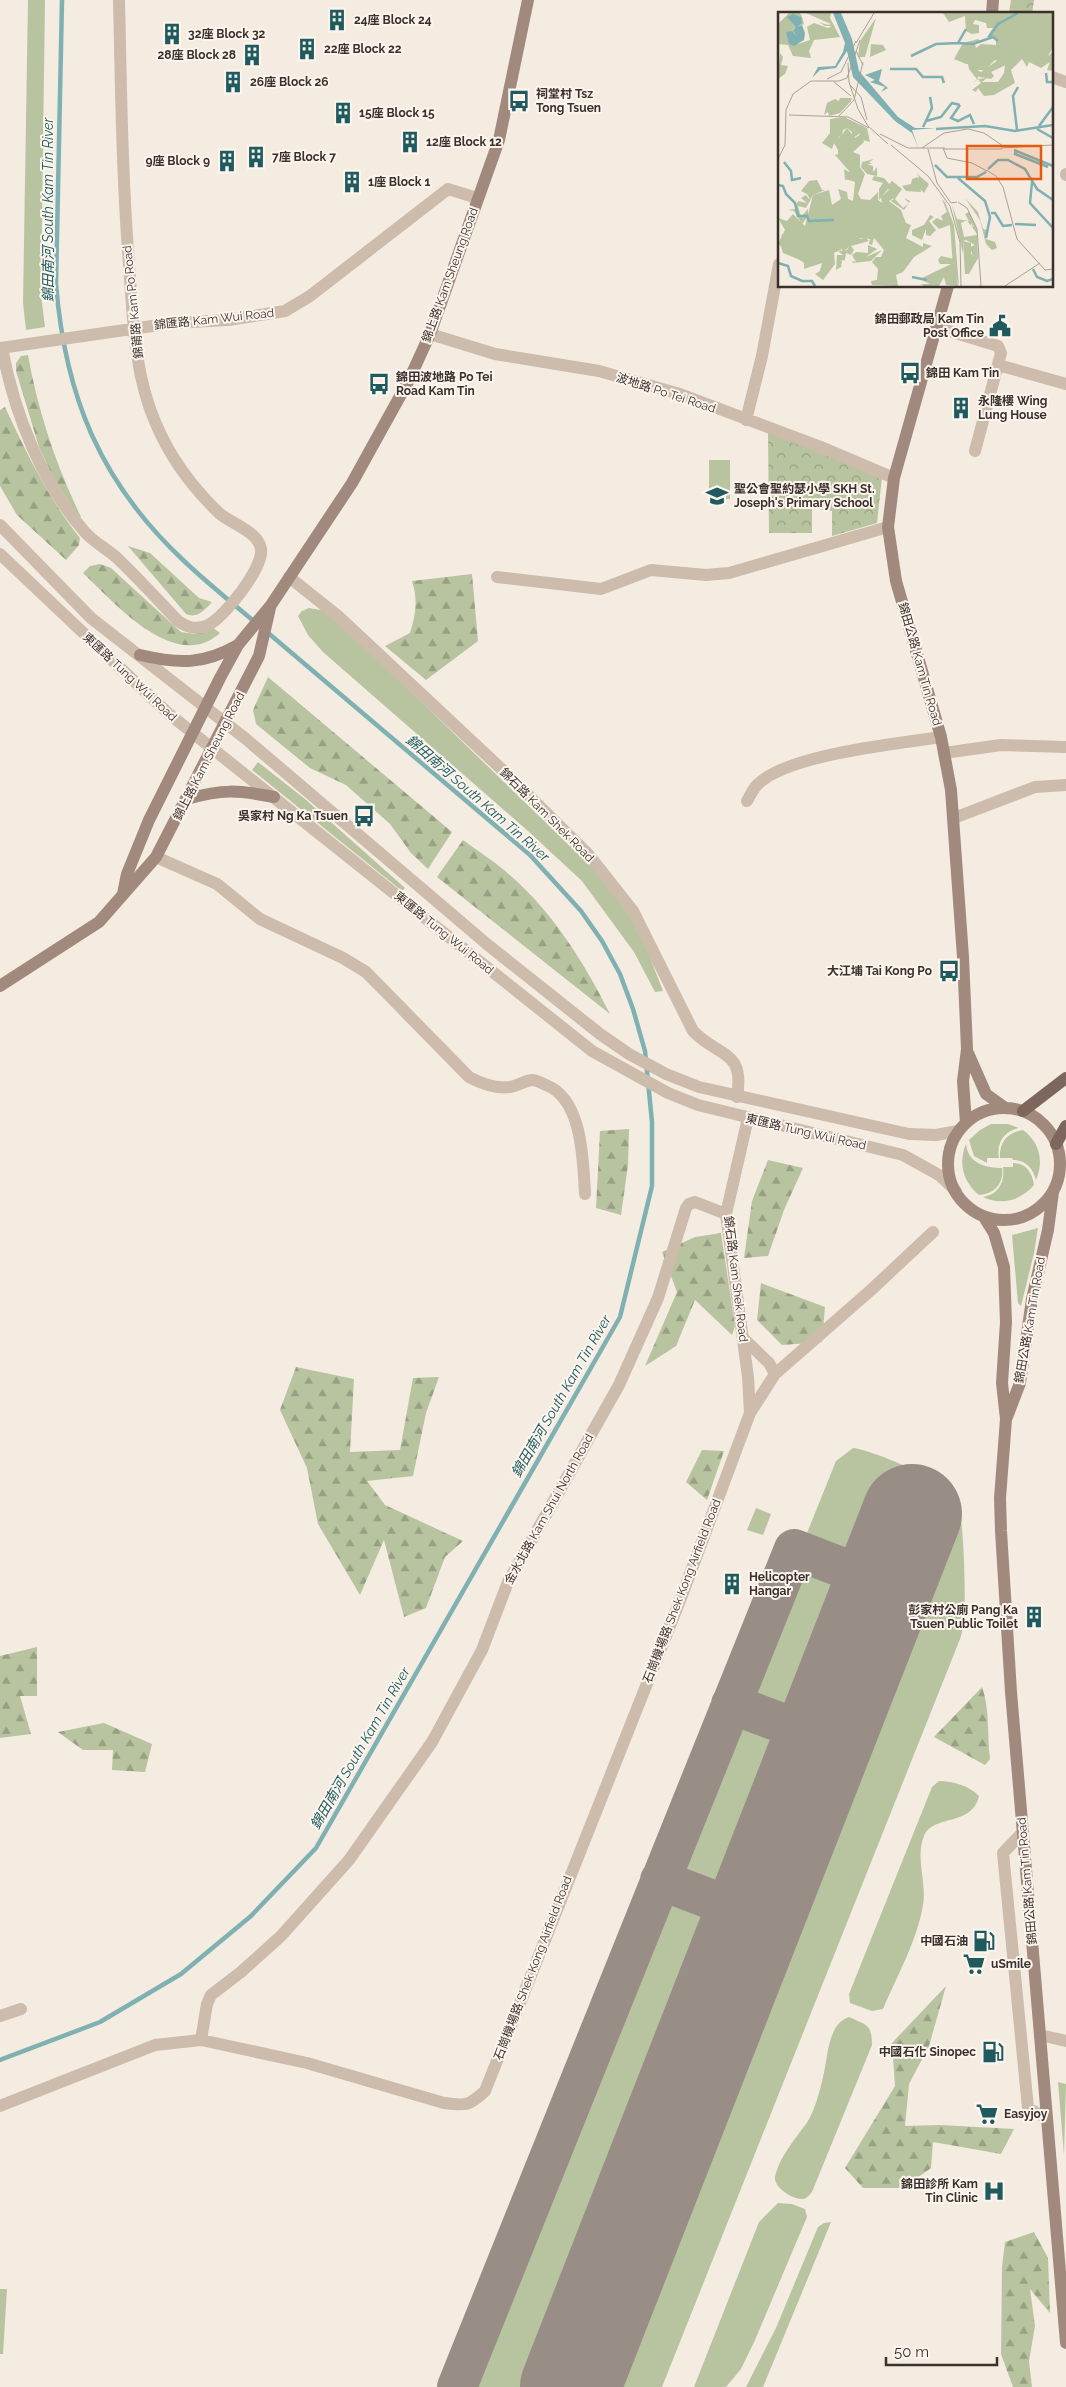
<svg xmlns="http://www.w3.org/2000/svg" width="1066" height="2387" font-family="Raleway,'Noto Sans TC',sans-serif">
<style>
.grass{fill:#b8c4a0}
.forest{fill:url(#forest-firs)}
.park{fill:url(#park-crowns)}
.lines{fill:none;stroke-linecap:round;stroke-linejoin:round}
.stream{stroke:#7fb0b2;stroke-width:4.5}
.taxiway{stroke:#988e86;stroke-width:40}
.runway{stroke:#988e86;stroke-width:100}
.minor{stroke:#cdbbac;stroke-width:12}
.tertiary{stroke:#cdbbac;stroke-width:12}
.secondary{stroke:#a18a7d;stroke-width:12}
.primary{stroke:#7d675c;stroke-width:12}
.labels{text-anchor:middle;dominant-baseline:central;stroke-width:4;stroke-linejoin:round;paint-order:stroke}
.poi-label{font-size:12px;font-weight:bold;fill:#3b302b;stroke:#fbf5ee;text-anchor:start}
.street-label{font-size:12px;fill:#3b302b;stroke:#fbf5ee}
.water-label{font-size:14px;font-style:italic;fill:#1f5a5e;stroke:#fbf5ee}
.inset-river{fill:none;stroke:#7fb0b2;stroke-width:2.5}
.inset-road{fill:none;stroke:#aaa098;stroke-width:1}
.view{fill:#e8590c;fill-opacity:0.15;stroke:#e8590c;stroke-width:2.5}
.inset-edge{fill:none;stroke:#3b302b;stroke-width:2.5}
</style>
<defs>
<pattern id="forest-firs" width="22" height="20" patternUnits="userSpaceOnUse" patternTransform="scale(1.25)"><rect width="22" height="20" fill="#b8c4a0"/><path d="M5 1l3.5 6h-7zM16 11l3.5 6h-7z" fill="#97a083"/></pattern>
<pattern id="park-crowns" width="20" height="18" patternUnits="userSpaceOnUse" patternTransform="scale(1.25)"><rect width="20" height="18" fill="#b8c4a0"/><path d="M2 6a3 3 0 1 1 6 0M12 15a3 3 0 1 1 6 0" fill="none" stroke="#97a083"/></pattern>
</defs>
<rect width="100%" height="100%" fill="#f4ebe1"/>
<!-- grass -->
<path class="grass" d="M28 0H45L41 295 45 327 26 330 23 303Z
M709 460H730V499H709Z
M309 608 326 611 347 630 599 874 630 916 649 955 663 991 655 992 634 952 582 881 528 831 323 652 308 635 298 616 302 611Z
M258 762 305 799 405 888 402 891 252 770Z
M991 1124H1008L1019 1128C1004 1131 996 1143 999 1158H987V1163L974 1156 969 1140 980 1130Z
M1023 1130C1040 1143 1044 1161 1036 1180 1033 1168 1026 1160 1013 1160L1012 1158H1000C999 1142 1008 1132 1023 1130Z
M966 1144C968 1164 987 1168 1002 1168 1004 1183 995 1194 979 1195 963 1182 958 1163 966 1144Z
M1013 1163C1026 1163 1032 1172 1034 1185 1021 1200 1002 1206 983 1197 999 1194 1005 1182 1003 1167H1013Z
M1038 1228 1034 1253 1021 1306 1018 1303 1012 1235Z
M853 1448C875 1451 947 1481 957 1501 964 1513 966 1602 964 1620 964 1626 962 1632 960 1639L662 2387H609L951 1526 874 1495 850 1556 805 1538 836 1461Z
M756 1508 771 1514 763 1535 747 1530Z
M794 1568 837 1585 785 1718 741 1701Z
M734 1716 780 1734 717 1894 672 1876Z
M939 1781C952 1781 970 1786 979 1796 972 1827 933 1814 924 1836 915 1857 927 1883 923 1905 917 1941 897 1976 883 2009L872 2011 850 2003 849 1994 932 1787Z
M665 1892 710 1910 523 2387H470Z
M849 2017C866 2025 872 2024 872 2045L812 2192C810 2194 809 2196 806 2198 797 2203 773 2188 775 2177 779 2158 795 2139 806 2124 814 2113 820 2091 823 2077 828 2059 827 2024 849 2017Z
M1058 2082 1066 2084 1064 2155Z
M778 2203 792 2204 805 2209 807 2217 755 2340 741 2369 726 2387H694L759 2222Z
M831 2222 763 2387H746L776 2328 818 2227 824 2223Z
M0 2289H7L3 2354H0Z"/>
<!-- forest -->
<path class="forest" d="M28 355C38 412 56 465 81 517L79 518 53 477 39 447 16 371V363L21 356Z
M5 407C27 454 48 498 80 538L79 545 66 560 17 515 0 486V410Z
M128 546 150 553 199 598 212 602C205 610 197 619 186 614Z
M100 564 111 568 181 632 195 634 212 627 220 633C175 674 113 601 83 573L90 566Z
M472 574 478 641 426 680 385 646 410 633C416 614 418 600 412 581Z
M268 677 452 832 428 869 411 853 390 824 346 785 310 768 256 724 253 710Z
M463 840C479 852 497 863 512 877 554 914 585 964 610 1014L437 877Z
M629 1129 628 1165 621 1215 596 1208 600 1131Z
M768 1160 803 1168 784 1210 768 1256 744 1258 752 1201Z
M721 1233 735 1326 732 1335 695 1300 676 1346 645 1366 677 1292 662 1252 695 1237Z
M761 1283 825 1307 822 1342 782 1345 757 1320Z
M296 1367 354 1379 350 1452 400 1450 413 1378 439 1377 426 1413 413 1476 367 1481 385 1505 463 1541 445 1557 426 1608 404 1617 384 1540 360 1595 318 1524 307 1468 280 1410Z
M702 1450 724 1451 707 1500 686 1482Z
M37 1647V1696H20L31 1734 0 1738V1656Z
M982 1687C990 1709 987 1735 990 1759L985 1765 934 1737Z
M104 1723 152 1744 145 1772 112 1770 113 1750H83L58 1732Z
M946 1986 929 2046 909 2084 905 2126 940 2125 1014 2129 1001 2154 933 2142 931 2168 903 2188H863L845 2168 895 2086 892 2043Z
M1034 2232 1048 2258 1050 2313 1030 2289 1035 2326 1029 2361 1032 2387H1013L1001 2354 1002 2267 1005 2242Z"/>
<!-- park -->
<path class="park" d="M1011 0H1034L1032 14H1009Z
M768 432 882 477 877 523 832 536V511L812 508V533H769Z"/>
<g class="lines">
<!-- stream -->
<path class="stream" d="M62 0 56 284C65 396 100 482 183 560 206 582 231 602 255 622
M0 2060 100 2022 181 1974 251 1916 316 1848 620 1317 652 1186V1122L645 1051 633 1009 620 974 602 941 581 911 530 855 267 632"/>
<!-- taxiway -->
<path class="taxiway" d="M731 1704 824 1739
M660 1880 755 1916
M457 2387 794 1549 885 1584"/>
<!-- runway -->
<path class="runway" d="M570 2387 912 1514"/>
<!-- minor -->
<path class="minor" d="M1052 77 1066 82
M1066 175V174
M936 327 998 346 1001 353 975 451
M430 334 495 354 599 371 680 394 821 447 894 478
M0 348 173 323 228 320 285 311 310 296 448 189 477 198
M2 348C14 412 41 482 84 531 93 542 106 548 117 558 138 578 158 600 178 621 187 627 195 630 206 626 223 620 264 567 261 549 258 531 231 524 219 513 193 488 170 457 156 424 134 374 133 318 129 264 122 176 121 88 119 0
M998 365 1066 384
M746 420 762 356 779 264
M289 577 338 616 509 776 588 854 633 911 693 1031C719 1058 745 1049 737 1097
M497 577 601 589 651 570 706 575 729 573 888 527
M944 753 1001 745 1066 747
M747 801C750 796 753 789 757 785 787 754 898 744 941 737
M954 818 1035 787 1066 785
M156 857 217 884 260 919 343 958 366 972 469 1077C482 1084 495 1089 510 1087 517 1086 524 1081 532 1080 536 1080 542 1083 546 1085 583 1099 583 1162 585 1194
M748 1118 726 1214 748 1377 750 1413
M743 1338 769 1363 775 1374
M1023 1832 1003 1853 1028 2108 1046 2118
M0 2016 21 2009
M1040 2035 1066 2041
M201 2040 207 2004 211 1995 241 1972 281 1936 349 1860 432 1742 482 1650 508 1582 619 1385 658 1298 686 1208 689 1204 695 1202 726 1214
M0 2106 155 2045 201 2040 307 2063 444 2103C466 2106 469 2106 485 2091L681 1598 750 1413 775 1374 871 1290 933 1232"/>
<!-- tertiary -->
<path class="tertiary" d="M0 525 91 618 246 739 488 945 600 1034 629 1054 666 1074 699 1087 909 1134 936 1135 958 1131
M0 554 169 714 592 1051 668 1093 698 1105 903 1155 939 1175 956 1191"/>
<!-- secondary -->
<path class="secondary" d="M992 14 993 0
M948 286 894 478 888 527 896 581 941 737 951 790 963 957 967 1049 963 1081 966 1123
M140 655C179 664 203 665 238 645
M187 799C223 789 237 790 274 797
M123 894 127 874 149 820 220 678 238 645 271 605 352 483 409 380 430 334 499 140 528 0
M0 986 99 922 156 857 259 656 270 608
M968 1053 986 1094 1004 1107
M948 1164a56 56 0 1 1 112 0a56 56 0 1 1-112 0Z
M984 1217 994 1233 1004 1267 1006 1322 1002 1383 1006 1419 1000 1498 1001 1531 1011 1692 1066 2343
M1007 1417 1020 1383 1032 1299 1048 1230 1053 1192"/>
<!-- primary -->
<path class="primary" d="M1023 1111 1066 1078
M1056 1144 1066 1126"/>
</g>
<!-- icons -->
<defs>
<g id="building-bare" transform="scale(1.725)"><path d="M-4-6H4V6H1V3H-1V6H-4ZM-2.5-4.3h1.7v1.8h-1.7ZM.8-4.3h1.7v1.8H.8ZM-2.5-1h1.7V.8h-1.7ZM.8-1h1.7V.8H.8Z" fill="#1f5a5e" stroke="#fbf5ee" stroke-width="2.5" paint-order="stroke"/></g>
<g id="bus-bare" transform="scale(1.725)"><path d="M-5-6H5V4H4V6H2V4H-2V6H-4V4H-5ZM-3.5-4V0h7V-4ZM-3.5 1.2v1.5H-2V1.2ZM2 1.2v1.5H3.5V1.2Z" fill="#1f5a5e" stroke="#fbf5ee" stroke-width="2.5" paint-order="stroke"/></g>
<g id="civic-bare" transform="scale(1.725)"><path d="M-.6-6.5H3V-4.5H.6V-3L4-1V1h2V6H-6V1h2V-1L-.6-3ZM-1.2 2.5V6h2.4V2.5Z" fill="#1f5a5e" stroke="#fbf5ee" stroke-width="2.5" paint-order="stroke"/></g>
<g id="school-bare" transform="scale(1.725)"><path d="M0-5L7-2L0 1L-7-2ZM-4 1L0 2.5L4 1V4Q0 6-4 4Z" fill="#1f5a5e" stroke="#fbf5ee" stroke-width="2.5" paint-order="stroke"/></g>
<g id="fuel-bare" transform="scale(1.725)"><path d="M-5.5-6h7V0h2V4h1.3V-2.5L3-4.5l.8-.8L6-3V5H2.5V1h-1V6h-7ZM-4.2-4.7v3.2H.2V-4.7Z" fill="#1f5a5e" stroke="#fbf5ee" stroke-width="2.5" paint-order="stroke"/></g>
<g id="supermarket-bare" transform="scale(1.725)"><path d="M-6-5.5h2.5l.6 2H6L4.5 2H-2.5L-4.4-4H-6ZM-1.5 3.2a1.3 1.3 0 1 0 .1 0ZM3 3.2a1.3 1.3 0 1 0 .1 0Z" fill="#1f5a5e" stroke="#fbf5ee" stroke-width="2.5" paint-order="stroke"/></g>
<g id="hospital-bare" transform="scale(1.725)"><path d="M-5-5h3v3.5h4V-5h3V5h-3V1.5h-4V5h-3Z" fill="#1f5a5e" stroke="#fbf5ee" stroke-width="2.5" paint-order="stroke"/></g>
</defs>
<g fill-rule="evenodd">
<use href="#building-bare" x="337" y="20"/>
<use href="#building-bare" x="172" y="34"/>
<use href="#building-bare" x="307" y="49"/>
<use href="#building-bare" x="252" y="55"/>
<use href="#building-bare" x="233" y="82"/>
<use href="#bus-bare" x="519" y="101"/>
<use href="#building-bare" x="343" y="113"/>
<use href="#building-bare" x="410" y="142"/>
<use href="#building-bare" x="256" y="157"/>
<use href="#building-bare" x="227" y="161"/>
<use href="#building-bare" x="352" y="182"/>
<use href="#civic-bare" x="1000" y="326"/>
<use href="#bus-bare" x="910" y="373"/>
<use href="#bus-bare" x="379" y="384"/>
<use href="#building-bare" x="961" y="408"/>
<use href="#school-bare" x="717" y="496"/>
<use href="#bus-bare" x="364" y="816"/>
<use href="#bus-bare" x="949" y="971"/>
<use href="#building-bare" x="732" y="1584"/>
<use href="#building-bare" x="1034" y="1617"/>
<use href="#fuel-bare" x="984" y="1941"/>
<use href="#supermarket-bare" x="974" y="1964"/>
<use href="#fuel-bare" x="993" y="2052"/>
<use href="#supermarket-bare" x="987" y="2114"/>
<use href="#hospital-bare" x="994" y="2191"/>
</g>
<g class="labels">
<!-- poi labels -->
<g class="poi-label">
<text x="354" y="20">24座 Block 24</text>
<text x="188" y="34">32座 Block 32</text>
<text x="324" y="49">22座 Block 22</text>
<text x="236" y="55" text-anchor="end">28座 Block 28</text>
<text x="250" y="82">26座 Block 26</text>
<text x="536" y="94">祠堂村 Tsz<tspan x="536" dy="14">Tong Tsuen</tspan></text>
<text x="359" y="113">15座 Block 15</text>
<text x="426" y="142">12座 Block 12</text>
<text x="272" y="157">7座 Block 7</text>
<text x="210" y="161" text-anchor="end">9座 Block 9</text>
<text x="368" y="182">1座 Block 1</text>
<text x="984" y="319" text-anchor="end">錦田郵政局 Kam Tin<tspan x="984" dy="14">Post Office</tspan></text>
<text x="926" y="373">錦田 Kam Tin</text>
<text x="396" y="377">錦田波地路 Po Tei<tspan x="396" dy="14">Road Kam Tin</tspan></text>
<text x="978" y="401">永隆樓 Wing<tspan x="978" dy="14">Lung House</tspan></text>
<text x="734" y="489">聖公會聖約瑟小學 SKH St.<tspan x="734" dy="14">Joseph's Primary School</tspan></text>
<text x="348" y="816" text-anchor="end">吳家村 Ng Ka Tsuen</text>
<text x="932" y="971" text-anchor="end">大江埔 Tai Kong Po</text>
<text x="749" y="1577">Helicopter<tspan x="749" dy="14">Hangar</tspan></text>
<text x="1018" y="1610" text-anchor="end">彭家村公廁 Pang Ka<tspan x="1018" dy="14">Tsuen Public Toilet</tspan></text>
<text x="968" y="1941" text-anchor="end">中國石油</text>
<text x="991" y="1964">uSmile</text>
<text x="976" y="2052" text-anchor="end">中國石化 Sinopec</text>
<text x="1004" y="2114">Easyjoy</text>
<text x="978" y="2184" text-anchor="end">錦田診所 Kam<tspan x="978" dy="14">Tin Clinic</tspan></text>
</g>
<!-- street labels -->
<g class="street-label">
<text transform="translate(450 275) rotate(-70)">錦上路 Kam Sheung Road</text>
<text transform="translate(133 302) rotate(-96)">錦莆路 Kam Po Road</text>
<text transform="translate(214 319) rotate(-6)">錦匯路 Kam Wui Road</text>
<text transform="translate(666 393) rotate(18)">波地路 Po Tei Road</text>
<text transform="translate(920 664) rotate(74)">錦田公路 Kam Tin Road</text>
<text transform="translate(130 677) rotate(43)">東匯路 Tung Wui Road</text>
<text transform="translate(209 756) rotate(-63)">錦上路 Kam Sheung Road</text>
<text transform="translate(547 815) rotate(45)">錦石路 Kam Shek Road</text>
<text transform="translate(444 933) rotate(39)">東匯路 Tung Wui Road</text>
<text transform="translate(806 1132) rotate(13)">東匯路 Tung Wui Road</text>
<text transform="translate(736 1279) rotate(83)">錦石路 Kam Shek Road</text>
<text transform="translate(1030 1320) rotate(-80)">錦田公路 Kam Tin Road</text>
<text transform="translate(549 1509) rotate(-61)">金水北路 Kam Shui North Road</text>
<text transform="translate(682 1591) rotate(-69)">石崗機場路 Shek Kong Airfield Road</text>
<text transform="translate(1027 1881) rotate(-95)">錦田公路 Kam Tin Road</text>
<text transform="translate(533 1968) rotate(-69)">石崗機場路 Shek Kong Airfield Road</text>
</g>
<!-- water labels -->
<g class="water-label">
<text transform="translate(48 210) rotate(-90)">錦田南河 South Kam Tin River</text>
<text transform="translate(478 798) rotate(41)">錦田南河 South Kam Tin River</text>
<text transform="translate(561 1396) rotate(-60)">錦田南河 South Kam Tin River</text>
<text transform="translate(360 1748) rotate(-60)">錦田南河 South Kam Tin River</text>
</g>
</g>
<!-- overview -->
<g transform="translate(778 12)">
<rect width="275" height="275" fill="#f4ebe1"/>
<path d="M11 1H22L24 5 26 12 15 17 20 32 32 28 29 15 36 11 50 16 54 14H47L41 10 50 13 53 12 28 1H53L52 6 62 25 36 28 31 39 33 46 15 44 10 33 0 32V12ZM165 1H275V35L270 44 275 40V59L269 58 272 50 263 56 251 50 249 55 244 47 233 58 237 71 216 83 206 84 200 76 198 80 194 78 203 71 200 67 195 71 199 67 191 57 190 52H202H188L176 47 185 31 200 27 203 30 197 32 198 36 203 32 218 33V27L209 25 215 16H209L208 11 197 8 195 12 201 13V21L194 22 188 19 187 4 171 10ZM217 48 227 53 226 61 220 70H204L209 66 200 67 199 58H207ZM69 116 77 126 83 122 86 130 75 140 82 143V155L87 162 80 182 83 187 92 188 100 180V188L104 191 103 185 111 178 116 186 111 189 123 198 128 211 133 213 128 226 145 235V231L154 234 136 245 125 260 118 263 120 274 94 273 93 269 99 268 100 257 94 250 98 245H103L106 238 96 226 94 233 91 232 92 227 82 226 65 240 64 237 56 241 57 252 45 268 37 262 42 259 44 251 26 257V251L0 232 7 218 0 206 9 209 15 202 27 214 35 183 51 178 54 193 63 187 60 177 69 180 70 187 75 189 77 170 68 167 72 160 57 143 60 142V122L61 126ZM140 165 143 180 128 179 124 174 133 172 134 167ZM185 229 193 231V242L200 246 191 262H187ZM163 244 176 247 180 274 168 273 166 265 161 274H146L143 272H152L142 267 173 252H162L160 248Z" fill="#b8c4a0" fill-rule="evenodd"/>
<path d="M98 6 87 45H80L82 29ZM62 86H74L73 89 62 101 51 104 50 100 46 103 49 91 57 87 61 89ZM66 105 89 116 92 130 81 127 82 121 74 127V120L69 116 65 118 63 127 60 123V138L56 131 54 137 44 131 52 121V107ZM96 147 91 150 94 152H89L95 154V160L99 155V164L89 162 83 155 84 150ZM96 164 106 166 111 172 114 169 124 177 117 187 125 196 131 191 126 186 132 189 126 198 113 189 116 187 110 177 101 188V177L105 171 94 168ZM39 168 44 178H47L35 183 28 196 20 194 23 205 30 197V204L24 212 16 199 10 198 17 197 20 189 29 191 23 186 28 183 31 187H32L29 182 23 179 31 169ZM187 186 200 200 205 217 209 218 208 227 217 230 219 236 214 238 208 232 202 208ZM164 187 167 190 176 213 181 274 175 254 172 213 161 217 154 210 159 206 165 209 163 204 169 200ZM174 193 179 207 191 209 187 202 191 200 197 212 199 219V222L194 215 197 213 193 214 195 211 192 213 189 208 183 211 186 225 199 223 200 247 194 242 192 235 197 233 188 228 185 229V242ZM152 203 156 205 151 209 158 218 152 224 148 223V217L144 228 134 223V218L146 213ZM80 227 88 226 91 229 73 234 76 238 73 243 68 241 67 248 61 249H64L63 255 58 258 59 243H65L60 239 69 238 74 231ZM90 233 99 237 88 245 104 238 93 249 75 251 74 249 78 250 74 243 78 240 90 241Z" fill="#b8c4a0"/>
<path d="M93 32 105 33 108 38 92 45Z" fill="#b8c4a0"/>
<path d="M2 41 5 45 3 53 10 54 7 62 0 67ZM223 46 230 52 213 60 216 64 213 67 196 64 199 58 203 60ZM66 157 71 160 80 158 85 163 83 166 67 168ZM138 161 151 172 146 181 138 172 141 165ZM4 222 16 224 6 226 23 238 22 247 27 250 5 241 2 231Z" fill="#b8c4a0"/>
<path d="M55 1H63L74 27 81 59 120 105 137 116H158L134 118 140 135 134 121 117 109 75 65 69 39 58 56 42 58 34 66 40 55 57 54 65 40 67 31ZM15 2 23 5 24 11 19 15 24 13 27 21 26 28 16 34 11 32 8 20 14 19 18 24 15 18 18 15 9 5ZM104 57 101 69 110 76 103 80 107 75 92 70 97 68 87 63Z" fill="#7fb0b2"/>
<path class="inset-river" d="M211 25 220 12 240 1M180 31 195 32 215 25 220 29M133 44 158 32 180 31 188 17M112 57H138L145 65H164L166 71M268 61 269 70H275M182 93 173 106 180 109 192 103 196 112M148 109 163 105 174 91 182 93M261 114 275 95M145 115 154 96 152 85M158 117 207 114 237 119 275 113M259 117 275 126M239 118 235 84 240 75M236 138 275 154M238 139 237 142 270 155M6 150 13 159 14 168 23 166M157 153 169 165H199L208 160M210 157 220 148H230L247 157 259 177 275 188M180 166 207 189 212 205 208 226M254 170 252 191 275 216M0 173 5 174 8 182 17 191 20 204H29L31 209 56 208M213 201H217L225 214 234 213M237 212 258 213M0 251 10 254 13 264 24 269H34L37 274M255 257 259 265 269 269 275 267M134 265 149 268"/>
<path class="inset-road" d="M78 31 96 1M78 39 85 53M70 51 71 70 80 97 90 114 110 132M49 67 63 60 78 29M56 70 73 84M72 73 83 85 89 108M11 103 70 105 91 116M61 104 76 88 85 50M102 122 130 136H167M113 133 150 164 172 194 182 230 183 274M144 136 166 121 190 117 206 121 225 134M165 136 169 146 194 151 209 159M223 136 275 133M150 137 159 171 173 191 179 190M166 137H224M0 147 7 133 8 98 15 82 33 69H61L69 66 82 28M208 158 218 164 225 175 239 227 267 258 275 257M180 190 189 196 199 217 203 274M227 274 262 251"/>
<path class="view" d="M189 134H263V167H189Z"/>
<rect width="275" height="275" class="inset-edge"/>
</g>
<!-- scale -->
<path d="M886 2357v8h111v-8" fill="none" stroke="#3b302b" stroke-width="2.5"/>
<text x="894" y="2357" font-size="15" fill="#3b302b" stroke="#fbf5ee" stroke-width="4" paint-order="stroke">50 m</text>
</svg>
